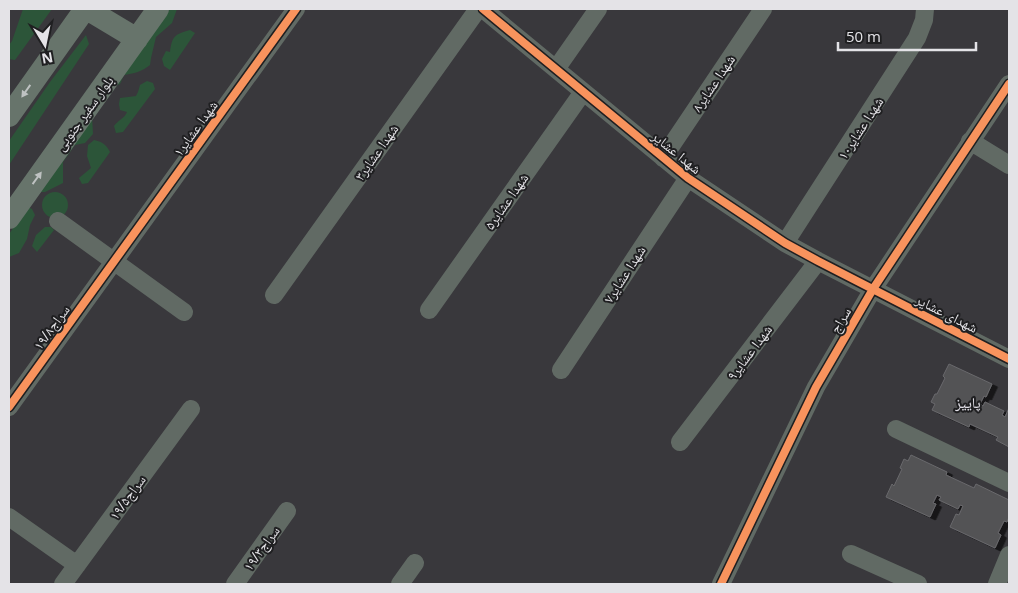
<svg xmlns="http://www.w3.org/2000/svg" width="1018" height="593" font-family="'Open Sans','Noto Naskh Arabic',sans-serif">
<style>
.green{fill:#2c5539}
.building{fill:#535255;stroke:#69696c;filter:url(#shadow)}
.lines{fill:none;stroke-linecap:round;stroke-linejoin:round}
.minor{stroke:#616a64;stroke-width:18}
.major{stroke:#67746b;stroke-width:22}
.cycleway-casing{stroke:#1f1f21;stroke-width:11}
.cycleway{stroke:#f8935d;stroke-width:8}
.oneway{fill:#bec2c2}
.labels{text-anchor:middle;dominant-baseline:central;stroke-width:4;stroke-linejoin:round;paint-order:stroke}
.street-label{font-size:14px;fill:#e4e3e7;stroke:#1f1f21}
.neighbourhood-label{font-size:15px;fill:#e3e1e9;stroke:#1f1f21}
</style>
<defs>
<filter id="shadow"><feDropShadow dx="5.5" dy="3" stdDeviation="0" flood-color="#0009"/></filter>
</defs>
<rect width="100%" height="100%" fill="#39383c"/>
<!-- green -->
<path class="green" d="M23 9H52L15 60 9 59V45L12 41Z
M170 9H177L172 23 156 37 151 58 150 65C143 71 133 74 124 75L120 84 114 87Z
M190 30 195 33 170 70 164 66 162 59 166 51 170 52C172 36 175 34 190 30Z
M86 35 89 44 9 165V141L50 82Z
M147 81 153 83 155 89 123 132 116 133 114 126C118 120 125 118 127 112L120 110 119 104 120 98 136 96 138 92 140 85Z
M92 116 93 134 85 143 75 145 63 162V183L45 192H40Z
M94 140C102 142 106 144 110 152L88 183 82 184 79 178 91 168 87 156 88 145Z
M42 205a13 13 0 1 1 26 0a13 13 0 1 1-26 0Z
M28 207 32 209 35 215 30 225 27 239 19 253 9 257V234Z
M45 227H51L54 230 37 252 32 246 36 235Z"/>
<!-- building -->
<path class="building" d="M949 364 992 384 986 397 984 396 980 404 983 406 985 402 1004 411 1002 415 1005 417 1009 408V447L996 440 998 437 970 424 969 427 932 410 935 404 931 402 935 394H937L945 378 943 376Z
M911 455 947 472 946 475 974 488 976 484 1009 500V517L1007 522 1004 521 998 533 1001 535 995 548 950 527 956 514 959 515 963 506 960 505 958 509 939 500 941 497 937 495 933 503 936 504 930 517 886 497 892 484 894 486 902 469 900 468 904 459 908 461Z"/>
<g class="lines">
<!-- minor -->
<path class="minor" d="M483 9 688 178 785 243 818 261 1009 359
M556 69 598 9
M970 141 1009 165
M663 158 763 9
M58 221 184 312
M785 243 917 38 924 20 925 9
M274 295 478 9
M429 310 583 92
M561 370 688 178
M9 407 296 9
M896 429 1009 483
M680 442 818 261
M9 517 77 565
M851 554 918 584
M63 584 191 409
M235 584 287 511
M400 584 415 563
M721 584 816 387 873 289 1009 84
M997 584 1009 555"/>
<!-- major -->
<path class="major" d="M87 9 137 39
M9 116 85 9
M9 218 158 9"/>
<!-- cycleway casing -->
<g class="cycleway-casing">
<path id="cycleway" d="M483 9 688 178 785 243 818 261 1009 359
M9 407 296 9
M721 584 816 387 873 289 1009 84"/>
</g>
<!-- cycleway -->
<use href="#cycleway" class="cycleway"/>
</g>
<!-- one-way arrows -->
<defs><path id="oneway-solid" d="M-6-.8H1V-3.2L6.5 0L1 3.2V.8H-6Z" transform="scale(1.25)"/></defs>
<g class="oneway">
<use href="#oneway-solid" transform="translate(26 91) rotate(125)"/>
<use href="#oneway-solid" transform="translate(37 178) rotate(-54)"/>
</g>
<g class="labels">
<!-- street labels -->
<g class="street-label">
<text transform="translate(713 83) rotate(-56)">شهدا عشایر۸</text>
<text transform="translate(84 113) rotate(-54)">بلوار سفیر جنوبی</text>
<text transform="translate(195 128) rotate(-54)">شهدا عشایر۱</text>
<text transform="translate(860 128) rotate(-57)">شهدا عشایر۱۰</text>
<text transform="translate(376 152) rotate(-55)">شهدا عشایر۳</text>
<text transform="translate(677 152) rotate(39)">شهدا عشایر</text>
<text transform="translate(506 201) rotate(-55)">شهدا عشایر۵</text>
<text transform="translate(624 274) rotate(-57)">شهدا عشایر۷</text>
<text transform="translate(947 313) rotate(27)">شهدای عشایر</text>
<text transform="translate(840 320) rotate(-60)">سراج</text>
<text transform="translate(51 327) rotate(-54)">سراج۱۹/۸</text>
<text transform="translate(749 352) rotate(-53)">شهدا عشایر۹</text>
<text transform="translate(127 497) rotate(-54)">سراج۱۹/۵</text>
<text transform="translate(261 548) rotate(-54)">سراج۱۹/۳</text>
</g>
<!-- neighbourhood labels -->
<g class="neighbourhood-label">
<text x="968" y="402">پاییز</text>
</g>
</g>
<!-- border -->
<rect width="1018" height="593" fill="none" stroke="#e4e3e7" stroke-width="20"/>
<!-- north arrow -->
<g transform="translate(45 45) rotate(170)" stroke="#1f1f21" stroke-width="4" paint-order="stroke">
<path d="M0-4L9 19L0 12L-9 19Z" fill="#e4e3e7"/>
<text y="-8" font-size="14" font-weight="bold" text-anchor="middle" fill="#e4e3e7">N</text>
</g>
<!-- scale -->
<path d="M838 42v8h138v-8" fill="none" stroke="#e4e3e7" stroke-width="2.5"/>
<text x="846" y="42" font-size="15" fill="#e4e3e7" stroke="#1f1f21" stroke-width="4" paint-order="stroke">50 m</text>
</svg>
